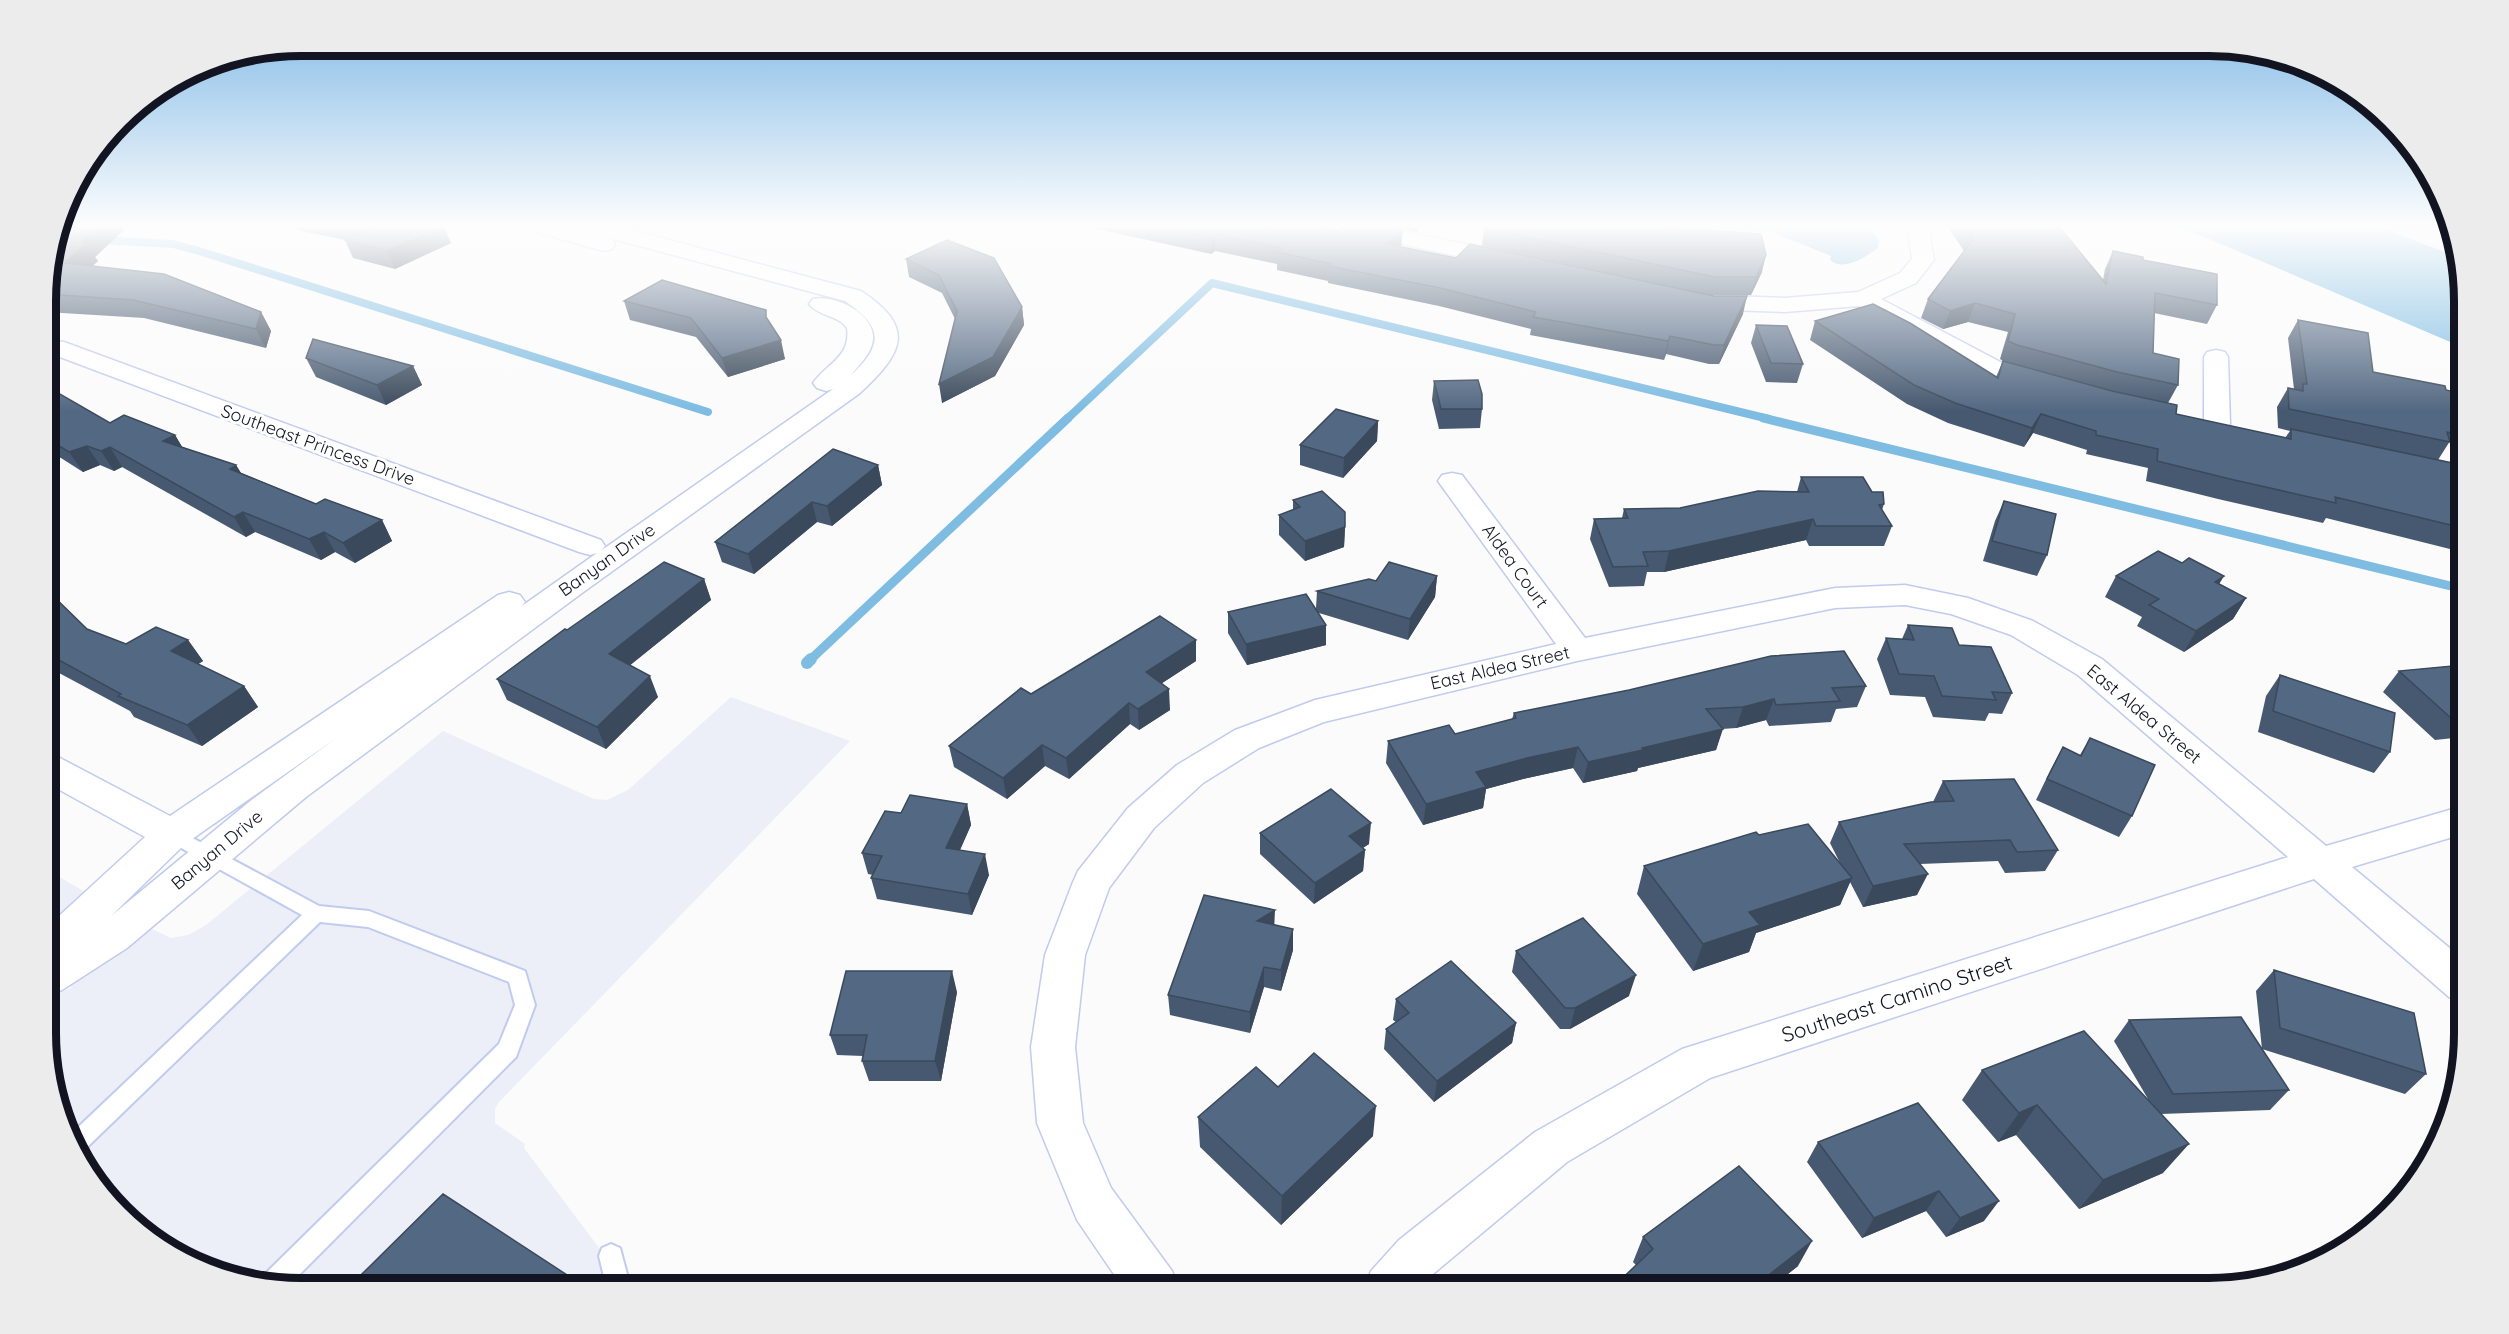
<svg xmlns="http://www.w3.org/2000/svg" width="2509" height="1334" viewBox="0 0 2509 1334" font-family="Quicksand,sans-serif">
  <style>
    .built { fill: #eceff7 }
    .green { fill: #f3e8fe }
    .water { fill: #7ebce2 }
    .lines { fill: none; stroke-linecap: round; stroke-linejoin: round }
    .stream-far2 { stroke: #7ebce2; stroke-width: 8 }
    .stream-far1 { stroke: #7ebce2; stroke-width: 9 }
    .stream { stroke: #7ebce2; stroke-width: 12 }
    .lane-casing { stroke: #c1cbed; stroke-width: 4 }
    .street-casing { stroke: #c1cbed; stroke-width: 3 }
    .lane { fill: #fff; fill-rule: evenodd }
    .street { fill: #fff; fill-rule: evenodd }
    .wall { fill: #475970 }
    .shaded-wall { fill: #3a495b }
    .building { fill: #536882; stroke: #3a495b; stroke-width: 1.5 }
    .labels { text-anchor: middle; stroke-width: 6; stroke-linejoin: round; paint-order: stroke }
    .street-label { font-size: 18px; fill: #121521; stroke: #fff }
    .near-street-label { font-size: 21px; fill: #121521; stroke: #fff }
    .rim { fill: none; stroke: #121521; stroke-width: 8 }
  </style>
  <rect width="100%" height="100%" fill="#fbfbfb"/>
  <path class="built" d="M731,697l119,44 -351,361 -4,7v14l30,21 -1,4 106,141h-330l-113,-26 -55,-37 -44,-50 -41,-108v-63l10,-11 14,-6v-5l20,-12 59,-43 21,10 17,-3 18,-10 237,-194 151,68 13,1 21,-10z
    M47,870l40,23 -40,37z"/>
  <path class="green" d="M2263,224h183l16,43z"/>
  <path class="water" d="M1654,224h212l13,16 -1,8c-13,9 -34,24 -48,12l1,-4 -59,-24 -71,-3z
    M2167,224h204l87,33 4,10v80l-255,-109z"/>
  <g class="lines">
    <path class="stream-far2" d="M100,240l73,4 26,7 509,161
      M1067,419l145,-136 557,136"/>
    <path class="stream-far1" d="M1763,418l700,171
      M809,661l259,-243"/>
    <path class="stream" d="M807,663l4,-4"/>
    <defs>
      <path id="lane" d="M172,827l147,79 50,5 156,60 10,34 -19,52 -228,229 -25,-6 2,-6 234,-230 16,-39 -6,-23 -141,-55 -48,-5 -240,232 -8,-21 230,-218 -137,-76 -2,-5 2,-5z
        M611,1244l9,4 11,41h-24l-8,-33 3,-8z"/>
      <path id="street" d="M522,224h35l55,15 3,5 -3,5 -8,2 -79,-22z
        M573,224h36l252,67c56,37 42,62 -1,102l-278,200 -276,204 -179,151 -65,42 -15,5v-68l98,-90 -98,-54v-29l13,4 110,58 328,-221 11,-3 11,3 5,7 -3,4 75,-53 -7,2 -11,-3 -527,-198h-6v-14l18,2 537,198 4,6 -3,4 231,-161 -7,2 -9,-3 -4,-5c14,-20 38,-26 34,-55 -9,-13 -29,-12 -38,-24l4,-5c21,-5 62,14 60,40 -1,14 -14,26 -22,36 34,-31 31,-49 -6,-74l-269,-72zM335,739l-86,63 -138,114 74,-72z
        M1328,224h41l138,29 8,2 3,5 -3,5 -8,2 -168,-37 -8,-1z
        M1899,224l27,1 3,5 5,30 -18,23 -35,16 127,67 43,12 4,5 -4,5 -9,3 -52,-15 -131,-70 -74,6 -84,-3 -8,-2 -4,-5 4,-5 8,-2 84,3 73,-6 42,-19 12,-14 -4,-27z
        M2216,350l9,2 3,5 2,67 -4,6 -9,2 -9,-2 -4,-6v-67l3,-5z
        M1452,473l10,2 123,163 250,-50 70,-3 63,13 65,23 69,38 224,187 137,-40v28l-111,33 112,93v42l-15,-5 -135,-118 -604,199 -143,84 -134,112 -12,15h-57l7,-18 28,-31 136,-108 147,-83 606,-192 -210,-182 -67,-40 -60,-21 -46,-9 -70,3 -258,53 -253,61 -65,26 -56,35 -49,45 -45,60 -24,67 -10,92 8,76 28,65 61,83 7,18h-55l-47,-69 -40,-97 -6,-76 14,-92 28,-73 5,-11 50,-63 49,-43 58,-35 80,-30 241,-56 -118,-163 4,-6z"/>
    </defs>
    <use href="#lane" class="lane-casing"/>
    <use href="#street" class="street-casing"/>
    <use href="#lane" class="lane"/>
    <use href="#street" class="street"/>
  </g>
  <path class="wall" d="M295,224h143l13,19 -56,26 -42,-11 -8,-18 -48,-10z
    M1075,224h229l36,7 63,-2 -2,17 -1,1 56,11 287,56 -24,50h-10l-43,-10 -2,6 -134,-25 1,-6 -92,-23 -111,-23v-2l-51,-11v-6l-62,-13 -4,3z
    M1380,224h44l-8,8z
    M1946,224h111l46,56 2,-11 8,-18 30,9 74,45 -10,19 -53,-11 -1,40 25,32 -10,18 8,11 109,24 5,-7 -12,-3 -1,-21 11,-19 6,1 -6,-51 10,-18 75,52 89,22v49l-12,-2 -12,19 24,24 1,66 -1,2 -136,-34 -3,5 -105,-24 -72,-18 2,-13 -62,-14 1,-4 -54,-17 -9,14 -76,-24 -41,-19 -97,-64 5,-19 181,56 7,-16 -3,-2 8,-27 -40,-10 -25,7 -22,-11 7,-19 36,-48z
    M1484,228l278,44 -11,23h-41l-228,-49z
    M124,230l-29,27 3,4 -6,5 169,46 10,19 -5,17 -122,-30 -98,-6v-29z
    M906,259l116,48 2,18 -29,51 -53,27 13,-84 -13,-26 -33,-16z
    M624,301l145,20 16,38 -57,18 -32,-40 -66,-17z
    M1756,325l47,39 -6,19 -31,-1 -15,-39z
    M306,358l107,8 9,19 -36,20 -70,-28z
    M1434,381l48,28 -2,19 -41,1 -7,-29z
    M46,399l64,24 65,12 7,12 54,18 5,8 75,31 66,16 10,21 -37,22 -20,-11 -14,8 -66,-28 -9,5 -124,-70 -8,4 -14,-6 -17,7 -22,-14 -15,-4z
    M1378,421l-1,20 -34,37 -43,-13v-20z
    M878,465l4,20 -50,41 -15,-4 -63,52 -32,-12 -7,-20z
    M1801,477l71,15 12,12 -2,6 10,16 -8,20h-75l-3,-6 -142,32h-17l-3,14 -35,1 -19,-48 4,-20 28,-1 2,-9 56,-1 117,-16z
    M1293,500l52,27 -1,20 -39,14 -26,-26v-20l14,-5z
    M2004,501l43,54 -10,21 -54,-15 12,-40z
    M2182,563l64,35 -13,21 -49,33 -47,-26 5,-9 -37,-20 11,-21z
    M1437,576l-2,21 -27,43 -89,-27 7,32 -79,20 -19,-32v-21l88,-4 1,-17 59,-10z
    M704,579l7,21 -81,65 28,32 -52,52 -99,-49 -10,-21z
    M46,589l41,40 39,15 62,-4 15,21 -5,3 46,22 14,21 -56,39 -68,-29 -4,-6 -84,-45z
    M1908,625l51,20 53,48 -10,21 -13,-1 -4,8 -52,-4 -8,-20 -35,-2 -13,-36 9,-21 16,1z
    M1196,640v21l-34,22 8,27 -31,20 -9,-6 -61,55 -24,-13 -38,33 -53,-32 -5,-21 82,-52z
    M2463,665v72l-28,3 -52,-48 16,-21z
    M2280,675l110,77 -16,21 -116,-41 8,-36z
    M1866,686l-9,21 -21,2 -5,13 -62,4 -3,-6 -30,8 -14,1 -6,21 -78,18 -1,3 -54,12 -10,-15 -50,11 -37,10 -3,19 -60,17 -37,-62 2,-22 67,-7 57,-15 2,-6 115,-23z
    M2090,738l42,78 -13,21 -83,-37 15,-31 12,-22 17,8z
    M1943,781l115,69 -13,21 -40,2 -7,-12 -78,3 -3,31 -54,12 -13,-25 -10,23 -84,28 -7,19 -56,19 -56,-77 7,-28 115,-31 82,30 -11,-22 9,-21 94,-20z
    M967,804l4,21 -11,25 29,25 -17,40 -95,-16 -6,-21 2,-3 -5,-1 -6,-21 39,-40z
    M1260,833l109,11 -7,4 3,2 -2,21 -49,33 -54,-50z
    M1274,925l19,25 -12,41 -17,-4 -14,46 -80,-18 -2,-20z
    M1516,951l113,45 -59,33h-10l-48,-57z
    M2274,970l152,104 -21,20 -143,-45 -6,-58z
    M957,992l-16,89h-72l-7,-20 1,-5 -26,-1 -7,-20z
    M1396,999l120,24 -4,20 -78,59 -50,-53 2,-20 10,-7 -3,-2z
    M2129,1020l160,70 -19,20 -109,4 2,59 -84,36 -63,-74 -18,7 -36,-42 20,-30 166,29 -34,-58z
    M1278,1087l95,49 -92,89 -81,-78 -2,-30z
    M1918,1103l66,118 -38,16 -20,-26 -64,27 -55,-76 11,-20z
    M1643,1237l155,29 -29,23h-158l25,-24 -3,-3z
    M362,1274l224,15h-209z"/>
  <path class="shaded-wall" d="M102,224h19l3,6 -29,27 3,4 -22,20 -11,-18 16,-21z
    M1417,224h7l-8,8z
    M444,226l7,17 -56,26 -8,-18z
    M1403,229l-2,17 -16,15 2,-17z
    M1215,234v17l-4,3v-17z
    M1766,255l-4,17 -11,23 5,-18z
    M1747,296l-4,18 -24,50 5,-19z
    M1975,303l-7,19 -25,7 7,-18z
    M1022,307l2,18 -29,51 -53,27 -3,-19z
    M261,312l10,19 -5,17 -10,-19z
    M1670,336l-4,18 -2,6 4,-19z
    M781,340l4,19 -57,18 -6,-19z
    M413,366l9,19 -36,20 -9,-20z
    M2041,414l-8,19 -9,14 8,-19z
    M1378,421l-1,20 -34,37 1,-20z
    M175,435l12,20 -24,-14z
    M87,446l13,19 -17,7 -14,-20z
    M110,447l12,20 -8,4 -13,-20z
    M236,465l12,20 -18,-16z
    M878,465l4,20 -50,41 -5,-20z
    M812,502l5,20 -63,52 -6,-20z
    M243,512l12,20 -9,5 -12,-20z
    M1813,519l-7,21 -142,32 5,-21z
    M382,520l10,21 -37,22 -12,-20z
    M1345,527l-1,20 -39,14v-20z
    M324,532l11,20 -14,8 -12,-21z
    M1437,576l-2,21 -27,43 2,-21z
    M2224,576l-12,20 3,-14z
    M704,579l7,21 -93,75 -9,-21z
    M2246,598l-13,21 -49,33 12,-21z
    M1326,625v20l-79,20 -1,-21z
    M188,640l15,21 -17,11 -15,-21z
    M1196,640v21l-49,32 -1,-21z
    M650,676l8,21 -52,52 -9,-22z
    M244,686l14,21 -56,39 -15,-21z
    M1169,689l1,21 -31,20 -1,-21z
    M1774,699l-8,21 -30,8 7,-21z
    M1129,703l1,21 -61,55 -3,-21z
    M1723,729l-7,21 -78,18 -1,3 -54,12 5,-21 54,-14z
    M1042,745l3,21 -38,33 -4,-21z
    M1578,747l-5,21 -50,11 -37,10 -3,19 -60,17 3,-21 50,-32 51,-14z
    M967,804l4,21 -20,45 -5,-22z
    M1371,823l-2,21 -21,14 1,-22z
    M1365,850l-2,21 -49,33 1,-21z
    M985,854l4,21 -17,40 -4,-21z
    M1928,874l-11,21 -54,12 10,-21z
    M1852,878l-12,27 -84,28 -7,19 -56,19 10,-27 46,-32z
    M1275,910l-1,21 -17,-10z
    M1293,929v21l-12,41v-21z
    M1264,967v20l-14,46v-21z
    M952,971l5,21 -16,89 -6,-20z
    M1636,975l-7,21 -59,33 5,-21z
    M1516,1023l-4,20 -78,59 3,-21z
    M2037,1105l-21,30 -18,7 21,-29z
    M1376,1106l-3,30 -92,89 1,-29z
    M2189,1144l-26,29 -84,36 24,-29z
    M1939,1191l-13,20 -64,27 12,-20z
    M1999,1201l-15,20 -38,16 14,-19z
    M1812,1241l-14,25 -29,23h-18z"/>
  <path class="building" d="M64,224h38l-21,18 6,1 -22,20 99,11 97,38 -5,17 -123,-29 -87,-6v-11l15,-56z
    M345,224h93l6,2 -57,25 -42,-11 24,-11z
    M1150,224h154l36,7 8,-7h32l23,5 -16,15 69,14 14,-14 244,52h33l-23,49h-10l-44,-9 -2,5 -135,-24 3,-5 -96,-24 -111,-22 2,-2 -54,-12 5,-4 -67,-14 -4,3z
    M1489,224h152l33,4 87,6 5,21 -10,22h-41l-231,-49z
    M1964,224h93l49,60 7,-33 30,6v3l74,14v31l-62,-12 -2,60 26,6 -1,26 -61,-13 -100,-27 -9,-4 7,-27 -40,-11 -25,8 -22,-12 46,-61z
    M947,240l47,18 28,49 -29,50 -54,27 18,-73 -18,-36 -33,-16z
    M662,280l104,30v7l15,23 -59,18 -31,-40 -67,-17z
    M1873,304l37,19 88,55 5,-17 109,30 65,14 -1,9 115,25v-10l166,35 5,20 1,44 -128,-31 1,6 -106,-24 -73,-18 1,-12 -62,-14v-4l-55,-17 -9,14 -77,-25 -41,-18 -99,-64z
    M2298,320l70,13 5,39 72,14 1,4 16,4v27l-10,-2 3,15 -8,-2 3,10 -161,-33 -1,-21 15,3v-7h4z
    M1756,325l31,1 16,38 -32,-1z
    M313,339l100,27 -36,19 -71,-27z
    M1478,380l4,14v15h-41l-7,-28z
    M58,393l52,30 14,-8 51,20 -12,6 73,24 -6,4 86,35 9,-5 57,21 -39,23 -19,-11 -15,7 -66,-27 -9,5 -124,-70 -9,4 -14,-5 -18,6 -23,-14v-39z
    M1336,409l42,12 -34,37 -44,-13z
    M833,449l45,16 -51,41 -15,-4 -64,52 -33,-12z
    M1801,477h62l9,15h11l1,12 -5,1 13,21h-76l-3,-7 -144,32 -26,1 5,14 -35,1 -19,-48 34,-1 -4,-9 56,-1 78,-17 51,1z
    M1322,491l23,21v15l-40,14 -26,-26 21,-8 -7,-7z
    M2004,501l52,13 -9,41 -55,-14z
    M2158,551l24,12 7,-5 35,18 -9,6 31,16 -50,33 -47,-26 10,-6 -43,-23z
    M664,562l40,17 -95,75 41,22 -53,51 -100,-48 68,-50 2,1z
    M1389,562l48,14 -27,43 -93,-28 52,-12 7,2z
    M46,589l41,40 39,15 30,-17 32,13 -17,11 73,35 -57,39 -69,-29 3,-2 -75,-41z
    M1306,594l20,31 -80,19 -18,-32z
    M1160,616l36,24 -50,32 23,17 -31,20 -9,-6 -63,55 -24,-13 -39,33 -54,-32 72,-58 10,6z
    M1908,625l44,3 7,17 32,2 21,46 -20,-1 4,8 -54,-4 -8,-20 -35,-2 -13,-36 28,2z
    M1844,651l22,35 -34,2 8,13 -64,4 -2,-6 -31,8 -37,2 17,20 -81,19 1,2 -55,12 -10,-15 -51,11 -51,14 10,15 -60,17 -38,-63 61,-16 6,9 61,-16 -2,-5 115,-23 142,-34z
    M2463,665v53l-11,1 -53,-48z
    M2280,675l115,38 -5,39 -117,-41z
    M2090,738l65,27 -23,51 -85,-37 16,-32 18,9z
    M2014,779l44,71 -41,2 -7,-12 -106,4 24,30 -55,12 -34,-64 92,-20 23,-1 -11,-20z
    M1331,789l40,34 -22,13 16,14 -50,33 -55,-50z
    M910,795l57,9 -21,44 39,6 -17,40 -97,-16 11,-22 -20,-3 23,-42 16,2z
    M1808,824l44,54 -103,34 11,13 -57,19 -59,-78 112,-34 3,3z
    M1204,895l71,15 -18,11 36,8 -12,41 -17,-3 -14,45 -82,-17z
    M1583,918l53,57 -61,33h-10l-49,-57z
    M1451,961l65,62 -79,58 -51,-52 23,-16 -13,-14z
    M2274,970l140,43 12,61 -146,-46z
    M846,971h106l-17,90h-73l5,-26h-37z
    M2241,1017l48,73 -116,4 -44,-74z
    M2084,1031l105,113 -86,36 -66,-75 -18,8 -37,-43z
    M1314,1053l62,53 -94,90 -84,-79 58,-50 22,20z
    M1918,1103l81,98 -39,17 -21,-27 -65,27 -56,-76z
    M1739,1166l73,75 -61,48h-26l-1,-1 -1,1h-112l42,-40 -10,-12z
    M443,1194l141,92 -2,3h-198l-22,-15z"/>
  <linearGradient id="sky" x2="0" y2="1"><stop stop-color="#7db7e6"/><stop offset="0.55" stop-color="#fdfdfd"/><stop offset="1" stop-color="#fdfdfd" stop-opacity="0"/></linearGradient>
  <rect width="2509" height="411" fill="url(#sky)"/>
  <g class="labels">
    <g class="street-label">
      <text transform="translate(318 445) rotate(20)" y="6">Southeast Princess Drive</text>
      <text transform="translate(607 560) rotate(-35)" y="6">Banyan Drive</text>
      <text transform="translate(1515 566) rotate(54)" y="6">Aldea Court</text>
      <text transform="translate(1500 668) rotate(-13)" y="6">East Aldea Street</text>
      <text transform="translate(2144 714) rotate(40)" y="6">East Aldea Street</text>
      <text transform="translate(217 850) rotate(-40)" y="6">Banyan Drive</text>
    </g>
    <g class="near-street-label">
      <text transform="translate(1897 999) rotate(-18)" y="7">Southeast Camino Street</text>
    </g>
  </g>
  <path d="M0 0H2509V1334H0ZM301 56H2209A245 245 0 0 1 2454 301V1033A245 245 0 0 1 2209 1278H301A245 245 0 0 1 56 1033V301A245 245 0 0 1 301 56Z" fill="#ececed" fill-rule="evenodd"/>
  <path class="rim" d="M301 56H2209A245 245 0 0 1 2454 301V1033A245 245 0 0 1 2209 1278H301A245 245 0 0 1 56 1033V301A245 245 0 0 1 301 56Z"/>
</svg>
